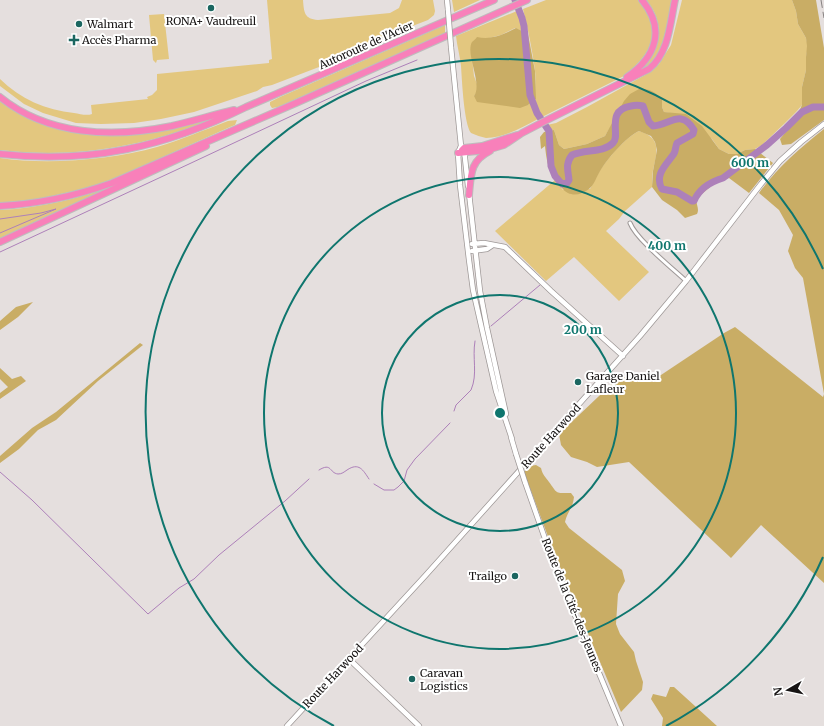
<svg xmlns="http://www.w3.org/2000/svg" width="824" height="726" viewBox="0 0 824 726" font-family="Merriweather,serif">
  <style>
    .green { fill: #e3c77f }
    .forest { fill: #c9ad65 }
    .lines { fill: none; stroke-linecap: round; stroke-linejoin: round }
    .stream { stroke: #ad80b9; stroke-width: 1 }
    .river { stroke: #ad80b9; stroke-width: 7 }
    .street-casing { stroke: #9e9897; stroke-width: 5 }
    .secondary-casing { stroke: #9e9897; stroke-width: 6 }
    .highway-casing { stroke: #bebdbd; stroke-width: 8 }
    .street { stroke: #fff; stroke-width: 3 }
    .secondary { stroke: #fff; stroke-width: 4.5 }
    .highway { stroke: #f880ba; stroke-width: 6 }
    .rail { stroke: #858080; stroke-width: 1; stroke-dasharray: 8 4; stroke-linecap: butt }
    .secondary-bridge-casing { stroke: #9e9897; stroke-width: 6; stroke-linecap: butt }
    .secondary-bridge { stroke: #fff; stroke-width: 4.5 }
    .ring { fill: none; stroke: #0f766e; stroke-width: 2 }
    .poi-dot { fill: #1b6660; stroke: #fff; stroke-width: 1.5 }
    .labels { text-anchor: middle; stroke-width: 4; stroke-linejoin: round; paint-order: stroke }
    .poi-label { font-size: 11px; fill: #171414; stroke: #fff; text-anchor: start }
    .street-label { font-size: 11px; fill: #171414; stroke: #fff }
    .centre { fill: #0f766e; stroke: #fff; stroke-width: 2 }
    .ring-label { font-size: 12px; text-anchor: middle; font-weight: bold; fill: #0f766e; stroke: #fff; stroke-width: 4; stroke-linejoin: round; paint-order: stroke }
  </style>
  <rect width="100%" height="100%" fill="#e5dfde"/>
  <path class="green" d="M267,0h36c1,12 1,19 15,20l72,-7 9,-5 3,-8h31l2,11 -1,4 -6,5 -44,17 -65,30 -47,18 -9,2 -6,4 -63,21 -33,7 -27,4 -33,1 -25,-1 -33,-10 -19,-9 -24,-18v-7c20,20 46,31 74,34 6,1 13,3 18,1l-1,-9 57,-6 -1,-2 5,-2 5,-5v-16l112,-11v-3l3,-1z
    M452,0h28l-26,12z
    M546,0h92c28,30 13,54 -14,76l-82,41c-11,-13 -5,-31 -7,-47 -3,-21 -7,-41 -12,-61z
    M646,0h26c-5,26 -6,53 -29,70l-1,-2c18,-21 24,-45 4,-68z
    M682,0h110l4,11 2,13 8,14 2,8 -2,11v13l-4,17v18l-5,6 -13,13 -22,21 -7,4 -10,1 -8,4h-8l-10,-5 -7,-10 -42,-26 -6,-1 -2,-5 -51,19 -6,10 -18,8 -23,5 -5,-4 -5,-15 -3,1 -4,-6 9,-2 31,-16 58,-32 14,-11 12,-19z
    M517,11l3,6 2,14 -7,-3 -14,7 -16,4 -14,10 3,27 3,8v8l-3,4 54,9 4,-3 6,17c-15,8 -34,19 -52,19 -5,-1 -10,-3 -15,-5 -7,-9 -9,-53 -10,-67 -1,-10 -4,-20 -5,-30z
    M164,14l5,45 -12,1 -1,3 -3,-3 -4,-45z
    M445,25v8l-167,74 -6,1 -2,-3v-3l10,-5z
    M0,101c31,23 64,33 102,34l109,-17v2c-68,27 -138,39 -211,30z
    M237,120l-2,5 -5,2 -114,51 -29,10 -48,11 -39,4v-45c47,7 111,2 157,-11 24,-7 47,-17 71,-26z
    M639,131c23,7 18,21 14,39 -1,6 -1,11 -1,17l-27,24 -6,8 -13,12 43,41 -30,29 -45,-44 -28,24 -51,-50 60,-51 8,10 27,-1c3,-6 6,-12 9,-17 8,-13 27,-35 40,-41z
    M119,184l-119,55v-29c42,-2 81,-12 119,-26z"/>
  <path class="forest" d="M792,0h24l8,48v72l-33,24 -9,1 -2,-6 14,-17 8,-17v-18l4,-17v-13l1,-11 -1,-8 -8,-14 -2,-13z
    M516,28l12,6 7,37 1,28 -8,6 -8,3 -43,-6 -3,-6c9,-12 -9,-42 -2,-54 2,-2 4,-3 5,-5 14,3 26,-2 39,-9z
    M639,89c12,0 14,2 23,10v8l2,5 22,2 16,12 17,23 10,5h8l8,-4 10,-1 18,14 -24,30 -20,-15 -14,5 -18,15c-2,6 3,10 0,16l-12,4 -8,-8 -15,-10 -10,-13 1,-16 4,-21 -2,-8 -4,-6 -12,-5c-13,6 -33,29 -40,42 -3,5 -5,12 -10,16 -9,7 -20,8 -27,-1 -13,-15 -15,-23 -17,-42l-4,3 -1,-12 4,-5 10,-2 5,15 5,4 23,-5 18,-8 19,-35 6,-7z
    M824,129v454l-63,-58 -30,33 -102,-96 -32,5 -10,-5 -16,-5 -10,-12 -2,-11 59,-56 43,-3 63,-42 11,-6 88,70 1,-3 -21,-116 -8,-10 -7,-17 5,-16 -14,-25 -20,-17c18,-25 41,-45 65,-64z
    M33,302l-15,15 -18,13v-9l16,-14z
    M140,343l3,2 -45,36 -42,39 -18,10 -19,19 -19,14v-7l32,-28 24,-16z
    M0,368l12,11 9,-3 5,5 -26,18v-6l8,-6 -8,-8z
    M536,465l5,3c2,8 4,8 8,14 9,12 5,11 22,11l3,4c-1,11 -7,15 -9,25l4,6 53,42 3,11 -7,13 -2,30 4,10 14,18 2,9 7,21 -1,8 -21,22 -68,-162 -26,-70 -3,-8 6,-6z
    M670,687h4l43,39h-55l1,-8 -12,-19 2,-5 13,3z"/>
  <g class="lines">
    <path class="stream" d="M0,219l41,-6 15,-4 -56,24
      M0,252l189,-88 177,-83 51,-21
      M491,326l49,-41
      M454,411l2,-6 15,-15c7,-16 1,-32 4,-49
      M319,470c13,-8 10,3 19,4 4,0 6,-2 9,-4 12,-8 16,0 22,9
      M0,472l32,28 116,114 31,-26 15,-9 25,-24 66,-54 24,-22
      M374,484l10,6h10l4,-3 6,-6 3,-11 8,-11 35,-36"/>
    <path class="river" d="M515,0l7,18 2,8 6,69 7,18 12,18 2,35 4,10 7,8 5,-1 2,-3c-1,-10 -4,-16 3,-25 13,-6 31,-2 41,-12 8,-7 -8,-33 18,-37 4,-1 8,-1 12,0l6,16 4,4c17,-1 28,-18 41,4l-1,4 -16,9c-2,4 -1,9 -4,12 -7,10 -19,20 -11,34l15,3 15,9h2c5,-12 16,-19 29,-23l44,-33 19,-17 16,-16 11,-5h11"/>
    <defs>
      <path id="street" d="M630,223c6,16 42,45 56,58"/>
      <path id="secondary" d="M447,0l1,10
        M451,47l10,99 -3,7 2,32 9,75 4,30 23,101 16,48
        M464,149l4,37
        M469,193l11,98 7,37 19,86
        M472,244l12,-1 21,4 46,44 72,65
        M472,251l15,-2 6,-4
        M511,437l5,17
        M525,482l30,85 66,159
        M349,659l70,67
        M287,726l138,-150 215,-240 46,-55 75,-97 19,-23 21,-19 23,-18"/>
      <path id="highway" d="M627,77c29,-20 39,-48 15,-77
        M0,97c48,39 113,41 172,29 21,-5 41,-11 62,-16
        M462,150l2,-2 18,-2 35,-11
        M458,153l29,-3 17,-5 18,-12 23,-12 104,-52c20,-16 21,-46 26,-69
        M0,154c90,10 165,-7 246,-47l248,-107
        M469,195c2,-21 1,-34 21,-44
        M0,206c39,-2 75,-10 112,-23l184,-80 231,-103
        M0,242l206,-96"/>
    </defs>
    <use href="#street" class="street-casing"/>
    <use href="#secondary" class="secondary-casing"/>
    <use href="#highway" class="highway-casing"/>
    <use href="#street" class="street"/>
    <use href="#secondary" class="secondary"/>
    <use href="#highway" class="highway"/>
    <path class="rail" d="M821,0l3,18"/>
    <defs>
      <path id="secondary-bridge" d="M448,10l3,37
        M516,454l9,28"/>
    </defs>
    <use href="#secondary-bridge" class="secondary-bridge-casing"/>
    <use href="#secondary-bridge" class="secondary-bridge"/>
  </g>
  <g class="ring">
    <circle cx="500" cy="413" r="118"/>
    <circle cx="500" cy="413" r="236"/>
    <path d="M823 557A354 354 0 0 1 666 726M334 726A354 354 0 1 1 823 269"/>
  </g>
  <g class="poi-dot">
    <circle cx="211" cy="8" r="4"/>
    <circle cx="79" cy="24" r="4"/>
    <path d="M72 34h4v4h4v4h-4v4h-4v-4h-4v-4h4z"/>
    <circle cx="578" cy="382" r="4"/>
    <circle cx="515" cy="576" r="4"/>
    <circle cx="412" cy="679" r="4"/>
  </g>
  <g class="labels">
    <g class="poi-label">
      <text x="211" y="25" text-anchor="middle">RONA+ Vaudreuil</text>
      <text x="87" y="28">Walmart</text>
      <text x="82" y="44">Accès Pharma</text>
      <text x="586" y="380">Garage Daniel<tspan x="586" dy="13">Lafleur</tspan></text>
      <text x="507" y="580" text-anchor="end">Trailgo</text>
      <text x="420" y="677">Caravan<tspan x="420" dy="13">Logistics</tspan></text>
    </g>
    <g class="street-label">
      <text transform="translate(366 45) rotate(-24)" y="4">Autoroute de l'Acier</text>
      <text transform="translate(551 436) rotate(-48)" y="4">Route Harwood</text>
      <text transform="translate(572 605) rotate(68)" y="4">Route de la Cité-des-Jeunes</text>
      <text transform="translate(333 676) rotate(-47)" y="4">Route Harwood</text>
    </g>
  </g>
  <circle cx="500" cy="413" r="6" class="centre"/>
  <g class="ring-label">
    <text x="750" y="167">600 m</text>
    <text x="667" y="250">400 m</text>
    <text x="583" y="334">200 m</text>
  </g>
  <g transform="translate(788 690) rotate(261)" stroke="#ffffff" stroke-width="3" paint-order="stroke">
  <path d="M0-3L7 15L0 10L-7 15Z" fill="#171414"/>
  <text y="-6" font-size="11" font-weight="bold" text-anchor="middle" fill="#171414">N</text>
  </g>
</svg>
